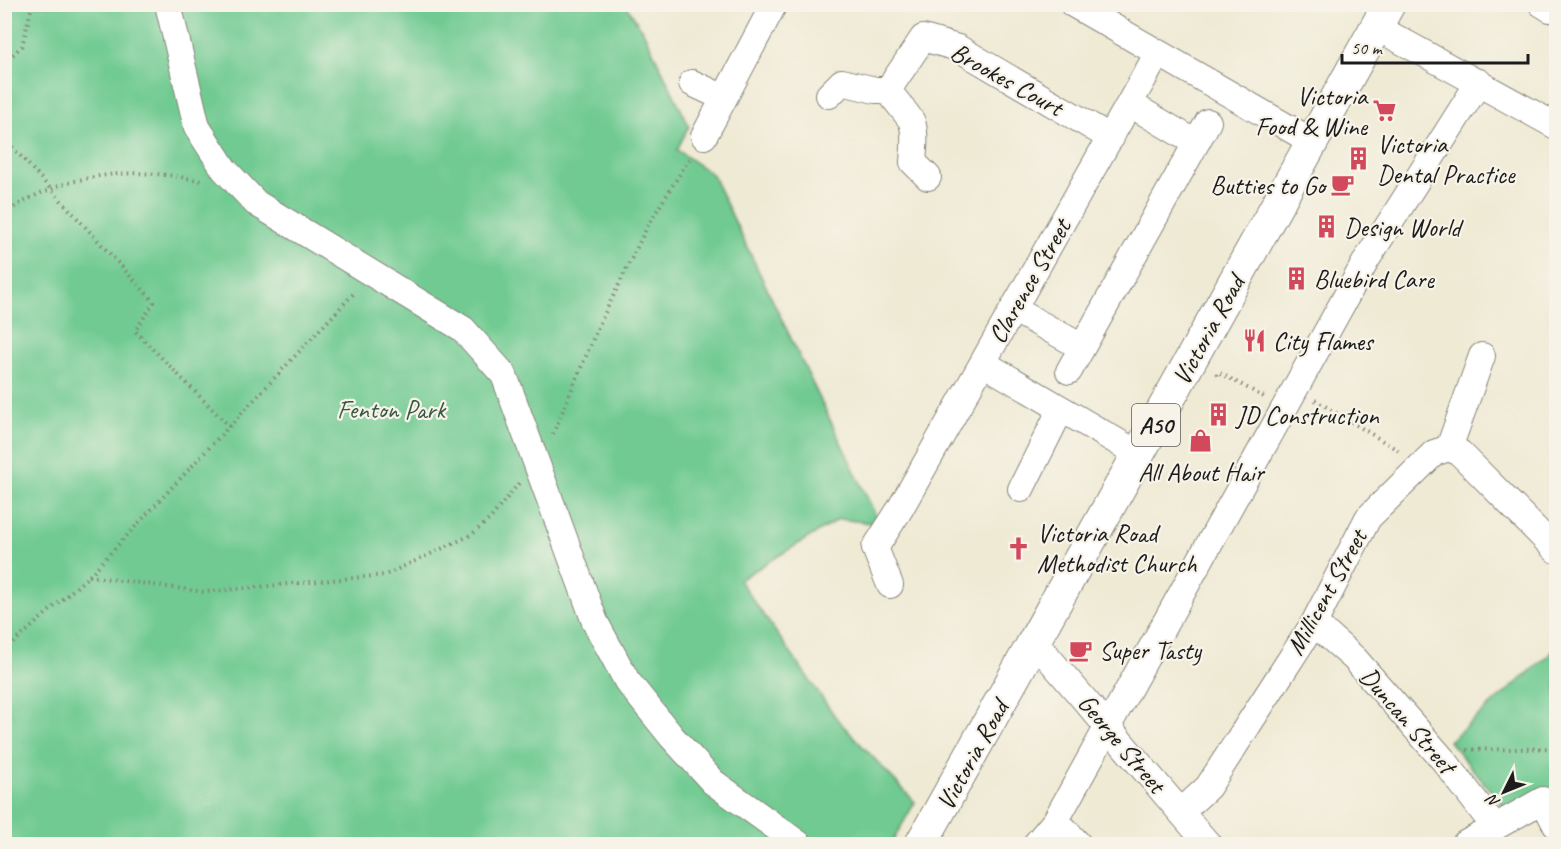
<svg xmlns="http://www.w3.org/2000/svg" width="1561" height="849" viewBox="0 0 1561 849" font-family="Caveat,sans-serif">
  <style>
    .green { fill: #70ca91; stroke: #467356; stroke-width: 1.5 }
    .lines { fill: none; stroke-linecap: round; stroke-linejoin: round }
    .minor-casing { stroke: #868378; stroke-width: 28 }
    .major-casing { stroke: #868378; stroke-width: 34 }
    .path { stroke: #868378; stroke-width: 4; stroke-dasharray: 1.5 4.5; stroke-linecap: butt }
    .minor { stroke: #fff; stroke-width: 26 }
    .major { stroke: #fff; stroke-width: 32 }
    .labels { text-anchor: middle; stroke-width: 4.5; stroke-linejoin: round; paint-order: stroke }
    .shield { fill: #f7f3e8; stroke: #5e5c59; stroke-width: 1.5 }
    .shield-label { font-size: 24px; font-weight: bold; fill: #1c1c1c }
    .street-label { font-size: 26px; fill: #1c1c1c; stroke: #f7f3e8 }
    .poi-label { font-size: 26px; fill: #1c1c1c; stroke: #f7f3e8; text-anchor: start }
    .park-label { font-size: 26px; fill: #395945; stroke: #f7f3e8 }
  </style>
  <rect width="100%" height="100%" fill="#f7f3e8"/>
  <filter id="ink" filterUnits="userSpaceOnUse"><feTurbulence type="fractalNoise" baseFrequency=".0167" numOctaves="2"/><feDisplacementMap in="SourceGraphic" scale="12" xChannelSelector="R" yChannelSelector="G"/><feConvolveMatrix kernelMatrix="1 2 1 2 8 2 1 2 1" color-interpolation-filters="sRGB"/></filter>
  <filter id="wash" filterUnits="userSpaceOnUse"><feTurbulence type="fractalNoise" baseFrequency=".008" numOctaves="4" result="noise"/><feDisplacementMap in="SourceGraphic" scale="24" xChannelSelector="R" yChannelSelector="G"/><feGaussianBlur stdDeviation="1.35" result="paint"/><feColorMatrix in="noise" values="0 0 0 0 0 0 0 0 0 0 0 0 0 0 0 0 0 1.4 0 .05"/><feComposite in="paint" operator="in"/></filter>
  <g filter="url(#wash)">
    <rect width="100%" height="100%" fill="#efead4"/>
    <path class="green" d="M5,5h621l17,26 46,95 -12,24 35,24 168,350 -41,-5 -100,61 98,139 78,83 -24,42h-879l-7,-8z
      M1556,649v157l-46,8 -61,-73z"/>
  </g>
  <g filter="url(#ink)">
    <g class="lines">
      <defs>
        <path id="minor" d="M168,4l29,123 27,42 32,34 207,126 41,46 91,247 32,59 45,56 41,45 86,62
          M1073,4l240,138
          M1542,4l8,5 6,-3
          M1376,27l180,99
          M692,83l32,15
          M888,90l35,-52 35,10 153,90
          M888,90c5,8 22,27 24,32 4,12 2,27 1,40l15,15
          M829,95l13,-13 33,8h13
          M1130,104l66,39
          M704,136l70,-132
          M1013,309l69,38
          M983,363l157,92
          M1069,371l139,-249
          M1449,448l11,5 96,97
          M1021,489l40,-80
          M890,585l-15,-37 25,-39 258,-456
          M1314,623l41,36 91,104 48,63
          M1035,642l173,202
          M1181,812l27,-25 106,-164 54,-105 66,-65 15,-5 33,-92
          M1056,820l22,24
          M1036,844l20,-24 311,-561 112,-177
          M1465,844l78,-44 13,25"/>
        <path id="major" d="M921,844l468,-840"/>
      </defs>
      <use href="#minor" class="minor-casing"/>
      <use href="#major" class="major-casing"/>
      <path class="path" d="M4,63l18,-17 9,-36 -5,-6
        M4,138l150,164 -19,29 95,96
        M4,214c59,-41 128,-49 197,-33
        M1216,375l2,-3 46,25
        M1315,400l86,52
        M553,434l46,-109 49,-100 43,-69
        M89,576l115,16 181,-17 86,-40 19,-16 29,-36
        M4,651l85,-75 267,-285
        M1467,750l89,-2"/>
      <use href="#minor" class="minor"/>
      <use href="#major" class="major"/>
    </g>
  </g>
  <defs>
    <symbol id="supermarket-bare" viewBox="-9 -9 18 18"><path d="M-6-5.5h2.5l.6 2H6L4.5 2H-2.5L-4.4-4H-6ZM-1.5 3.2a1.3 1.3 0 1 0 .1 0ZM3 3.2a1.3 1.3 0 1 0 .1 0Z" fill="#d1495b" stroke="#f7f3e8" stroke-width="2.5" paint-order="stroke"/></symbol>
    <symbol id="building-bare" viewBox="-9 -9 18 18"><path d="M-4-6H4V6H1V3H-1V6H-4ZM-2.5-4.3h1.7v1.8h-1.7ZM.8-4.3h1.7v1.8H.8ZM-2.5-1h1.7V.8h-1.7ZM.8-1h1.7V.8H.8Z" fill="#d1495b" stroke="#f7f3e8" stroke-width="2.5" paint-order="stroke"/></symbol>
    <symbol id="cafe-bare" viewBox="-9 -9 18 18"><path d="M-5.5-4.5H6V0H3Q3 3.5 0 3.5H-2.5Q-5.5 3.5-5.5 0ZM3-3.2v2h1.7v-2ZM-6 4.5H4V6H-6Z" fill="#d1495b" stroke="#f7f3e8" stroke-width="2.5" paint-order="stroke"/></symbol>
    <symbol id="restaurant-bare" viewBox="-9 -9 18 18"><path d="M-5-6h1v4h1v-4h1v4h1v-4h1v5L-1.5 .5V6h-2V.5L-5-1ZM5-6V6H3V1.5H1.5Q1.5-4 5-6Z" fill="#d1495b" stroke="#f7f3e8" stroke-width="2.5" paint-order="stroke"/></symbol>
    <symbol id="shop-bare" viewBox="-9 -9 18 18"><path d="M-5-2.5h2.3a2.7 3.5 0 0 1 5.4 0H5L5.5 6h-11ZM-1.5-2.5h3a1.5 2.3 0 0 0-3 0Z" fill="#d1495b" stroke="#f7f3e8" stroke-width="2.5" paint-order="stroke"/></symbol>
    <symbol id="church-bare" viewBox="-9 -9 18 18"><path d="M-1.2-6h2.4v3.5h3.3v2.4h-3.3V6h-2.4V-.1h-3.3v-2.4h3.3Z" fill="#d1495b" stroke="#f7f3e8" stroke-width="2.5" paint-order="stroke"/></symbol>
  </defs>
  <g fill-rule="evenodd">
    <use href="#supermarket-bare" x="1368" y="94" width="33" height="33"/>
    <use href="#building-bare" x="1342" y="142" width="33" height="33"/>
    <use href="#cafe-bare" x="1326" y="168" width="33" height="33"/>
    <use href="#building-bare" x="1310" y="210" width="33" height="33"/>
    <use href="#building-bare" x="1280" y="262" width="33" height="33"/>
    <use href="#restaurant-bare" x="1238" y="324" width="33" height="33"/>
    <use href="#building-bare" x="1202" y="398" width="33" height="33"/>
    <use href="#shop-bare" x="1184" y="424" width="33" height="33"/>
    <use href="#church-bare" x="1002" y="532" width="33" height="33"/>
    <use href="#cafe-bare" x="1064" y="634" width="33" height="33"/>
  </g>
  <g class="labels">
    <rect class="shield" x="1132" y="404" width="48" height="42" rx="4.5"/>
    <g class="shield-label">
      <text x="1156" y="433">A50</text>
    </g>
    <g class="street-label">
      <text transform="translate(1007 79) rotate(29)" y="9">Brookes Court</text>
      <text transform="translate(1029 281) rotate(-60)" y="9">Clarence Street</text>
      <text transform="translate(1208 330) rotate(-61)" y="9">Victoria Road</text>
      <text transform="translate(1326 592) rotate(-61)" y="9">Millicent Street</text>
      <text transform="translate(1408 720) rotate(49)" y="9">Duncan Street</text>
      <text transform="translate(1122 743) rotate(50)" y="9">George Street</text>
      <text transform="translate(972 755) rotate(-61)" y="9">Victoria Road</text>
    </g>
    <g class="poi-label">
      <text x="1367" y="105" text-anchor="end">Victoria<tspan x="1367" dy="30">Food &amp; Wine</tspan></text>
      <text x="1377" y="153">Victoria<tspan x="1377" dy="30">Dental Practice</tspan></text>
      <text x="1325" y="194" text-anchor="end">Butties to Go</text>
      <text x="1344" y="236">Design World</text>
      <text x="1314" y="288">Bluebird Care</text>
      <text x="1273" y="350">City Flames</text>
      <text x="1236" y="424">JD Construction</text>
      <text x="1201" y="481" text-anchor="middle">All About Hair</text>
      <text x="1037" y="542">Victoria Road<tspan x="1037" dy="30">Methodist Church</tspan></text>
      <text x="1099" y="659">Super Tasty</text>
    </g>
    <g class="park-label">
      <text x="391" y="418">Fenton Park</text>
    </g>
  </g>
  <rect width="1561" height="849" fill="none" stroke="#f7f3e8" stroke-width="24"/>
  <g transform="translate(1504 792) rotate(227)" stroke="#f7f3e8" stroke-width="4.5" paint-order="stroke">
  <path d="M0-4.5L10 22L0 15L-10 22Z" fill="#1c1c1c"/>
  <text y="-9" font-size="16" font-weight="bold" text-anchor="middle" fill="#1c1c1c">N</text>
  </g>
  <path d="M1342 54v9h186v-9" fill="none" stroke="#1c1c1c" stroke-width="3"/>
  <text x="1351" y="54" font-size="18" fill="#1c1c1c" stroke="#f7f3e8" stroke-width="4.5" paint-order="stroke">50 m</text>
</svg>
